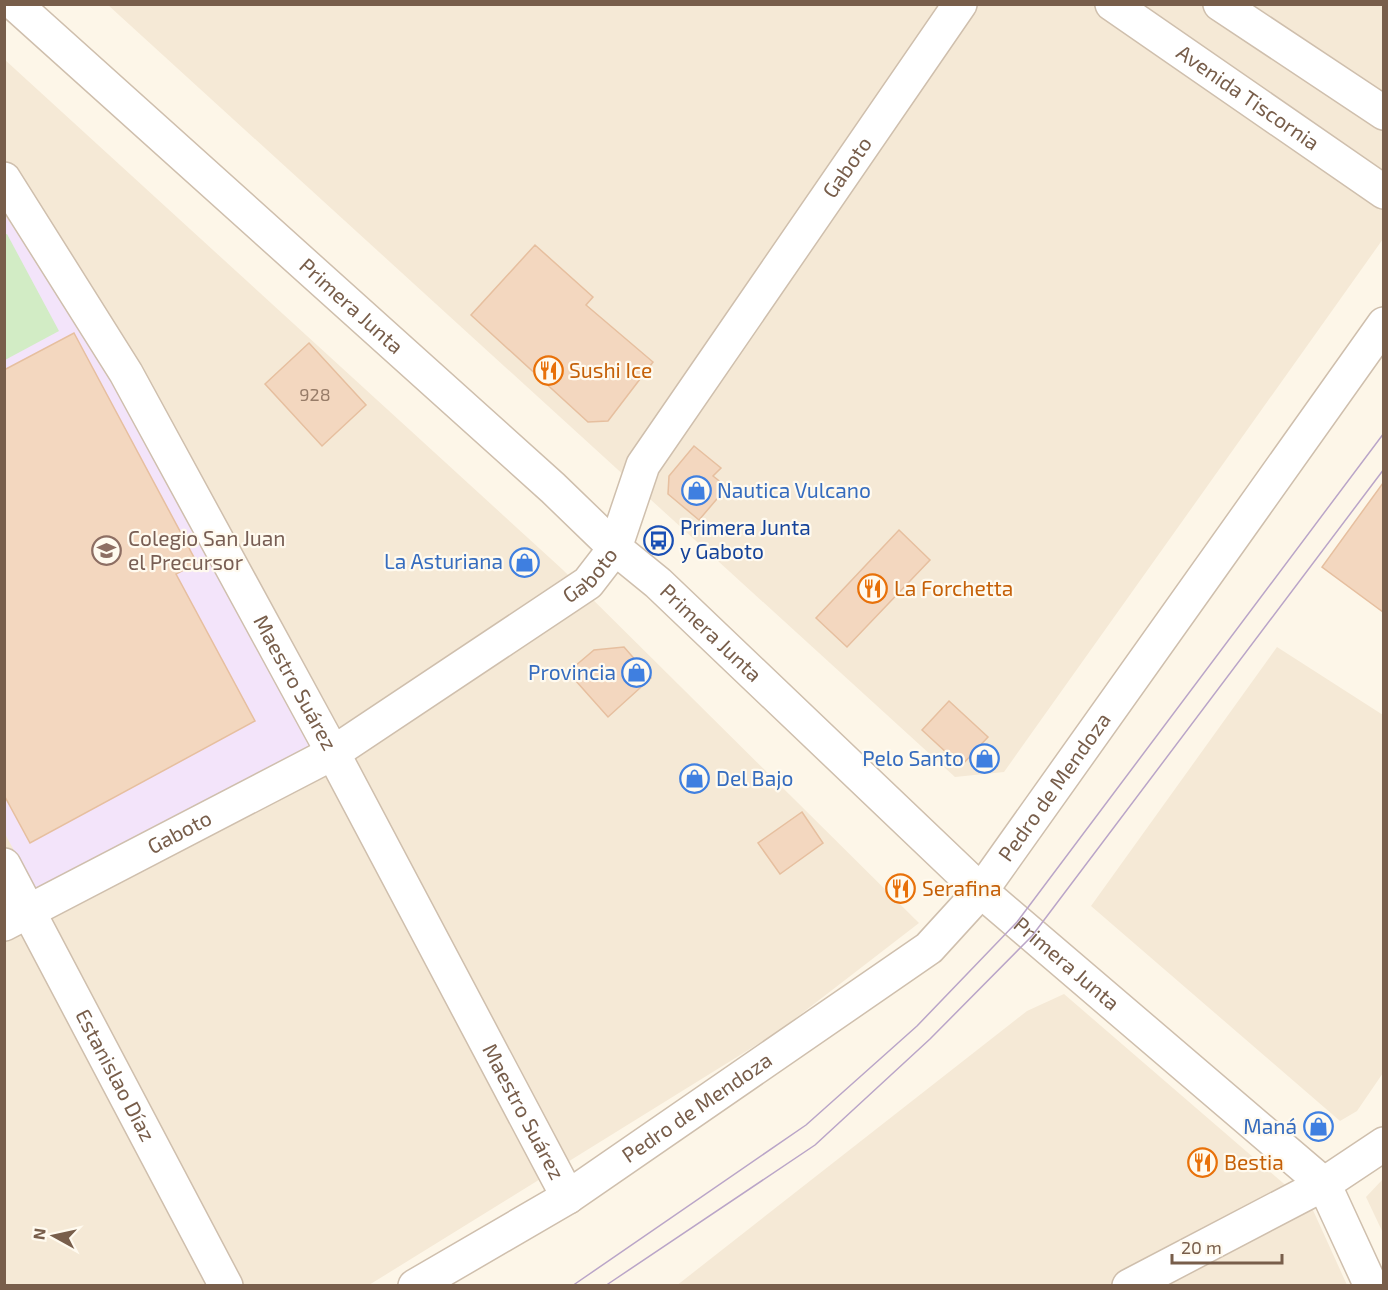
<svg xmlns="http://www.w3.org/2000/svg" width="1388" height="1290" viewBox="0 0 1388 1290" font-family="'Exo 2',sans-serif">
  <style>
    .residential { fill: #f5e9d6 }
    .education { fill: #f3e4fa }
    .green { fill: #d2ecc5 }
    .building { fill: #f3d7bf; stroke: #e6bf9f; stroke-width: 1.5 }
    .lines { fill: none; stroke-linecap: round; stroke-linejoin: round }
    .minor-casing { stroke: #cfbfad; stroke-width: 36 }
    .minor { stroke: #fff; stroke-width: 33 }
    .tram { stroke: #baa5c8; stroke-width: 1.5 }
    .labels { text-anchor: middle; stroke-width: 4.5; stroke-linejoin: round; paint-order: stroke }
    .number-label { font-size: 18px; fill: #977c68 }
    .street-label { font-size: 21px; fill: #785e4b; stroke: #fffaef }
    .food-label { font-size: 21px; fill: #c56008; stroke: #fffaef; text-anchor: start }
    .shop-label { font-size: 21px; fill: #366cbe; stroke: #fffaef; text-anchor: end }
    .transit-label { font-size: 21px; fill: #164399; stroke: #fffaef; text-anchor: start }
    .education-label { font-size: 21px; fill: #785e54; stroke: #fffaef; text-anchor: start }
  </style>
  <rect width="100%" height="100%" fill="#fdf6e8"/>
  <path class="residential" d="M108,5h1275v234l-379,533 -49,5z
    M4,59l558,510 357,354 -140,108 -410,254h-364z
    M1277,647l106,68v358l-26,38 -17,10 -249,-215z
    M1064,994l248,214 35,77 -671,1 351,-275z
    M1383,1179v54l-17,-36z"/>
  <path class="education" d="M4,214l99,143 214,388 -282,144 -31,-57z"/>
  <path class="green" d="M7,234l52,97 -54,29 -1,-125z"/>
  <path class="building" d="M535,245l58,52 -7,8 67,57 -45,59 -20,1 -117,-107z
    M74,333l123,230 -21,11 79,147 -225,122 -26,-48v-425z
    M309,343l57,62 -44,41 -57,-62z
    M694,446l27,22 -8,8 14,11 -28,33 -31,-26 1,-18z
    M1383,483v129l-61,-45z
    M899,530l31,30 -83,87 -31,-29z
    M624,647l27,31 -43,39 -40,-45 26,-22z
    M949,701l39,36 -27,29 -39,-36z
    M802,812l21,31 -43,31 -22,-31z"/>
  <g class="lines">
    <defs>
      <g id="minor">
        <path id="s1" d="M15,4l538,484 62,60 43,35 323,308 343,293 47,102"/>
        <path id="s2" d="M1112,4l272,188"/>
        <path d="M1220,4l164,109"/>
        <path id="s3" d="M4,179l122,194 207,380 235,444"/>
        <path id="s4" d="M4,865l222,421"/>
        <path id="s5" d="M4,924l329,-171 255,-170 27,-35 28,-83 317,-461"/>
        <path id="s6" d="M415,1286l153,-89 361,-249 52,-57 403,-567"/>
        <path d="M1129,1286l195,-102 60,-40"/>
      </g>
    </defs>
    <use href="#minor" class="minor-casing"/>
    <use href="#minor" class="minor"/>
    <path class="tram" d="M572,1286l234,-161 111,-99 100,-104 367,-489
      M605,1286l210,-141 115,-106 102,-103 352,-467"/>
  </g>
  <defs>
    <symbol id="restaurant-ring" viewBox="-11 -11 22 22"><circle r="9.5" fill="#fffaef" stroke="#e8710a" stroke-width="1.5"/><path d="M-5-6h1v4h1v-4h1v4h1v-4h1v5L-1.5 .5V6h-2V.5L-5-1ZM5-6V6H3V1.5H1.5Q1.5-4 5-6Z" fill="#e8710a"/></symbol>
    <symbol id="shop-ring" viewBox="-11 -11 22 22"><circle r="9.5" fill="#fffaef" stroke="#3f7fe0" stroke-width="1.5"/><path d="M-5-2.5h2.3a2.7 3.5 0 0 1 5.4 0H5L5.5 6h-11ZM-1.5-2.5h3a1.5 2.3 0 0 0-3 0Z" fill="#3f7fe0"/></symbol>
    <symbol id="bus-ring" viewBox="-11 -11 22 22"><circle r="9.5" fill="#fffaef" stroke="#1a4fb4" stroke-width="1.5"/><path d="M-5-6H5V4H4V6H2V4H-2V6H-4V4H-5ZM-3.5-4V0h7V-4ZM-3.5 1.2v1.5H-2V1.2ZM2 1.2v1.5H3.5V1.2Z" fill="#1a4fb4"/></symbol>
    <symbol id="school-ring" viewBox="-11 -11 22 22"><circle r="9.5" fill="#fffaef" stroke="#8d6e63" stroke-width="1.5"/><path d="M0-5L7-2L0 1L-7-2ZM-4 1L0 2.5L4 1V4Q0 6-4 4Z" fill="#8d6e63"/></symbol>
  </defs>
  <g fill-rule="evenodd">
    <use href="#restaurant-ring" x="532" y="354" width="33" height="33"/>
    <use href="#shop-ring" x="680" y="474" width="33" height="33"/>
    <use href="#bus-ring" x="642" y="524" width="33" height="33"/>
    <use href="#school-ring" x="90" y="534" width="33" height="33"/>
    <use href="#shop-ring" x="508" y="546" width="33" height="33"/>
    <use href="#restaurant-ring" x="856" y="572" width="33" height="33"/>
    <use href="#shop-ring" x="620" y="656" width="33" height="33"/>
    <use href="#shop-ring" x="968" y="742" width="33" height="33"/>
    <use href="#shop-ring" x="678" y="762" width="33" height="33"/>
    <use href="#restaurant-ring" x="884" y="872" width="33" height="33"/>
    <use href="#shop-ring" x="1302" y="1110" width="33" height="33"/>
    <use href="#restaurant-ring" x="1186" y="1146" width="33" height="33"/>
  </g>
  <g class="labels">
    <g class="number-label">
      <text x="315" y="401">928</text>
    </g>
    <g class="street-label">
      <text dy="7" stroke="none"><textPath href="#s2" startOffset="165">Avenida Tiscornia</textPath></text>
      <text dy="7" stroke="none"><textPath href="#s5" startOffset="1170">Gaboto</textPath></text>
      <text dy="7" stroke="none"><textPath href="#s1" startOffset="452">Primera Junta</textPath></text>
      <text dy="7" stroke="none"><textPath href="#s5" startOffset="684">Gaboto</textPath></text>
      <text dy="7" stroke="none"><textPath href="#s1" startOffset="938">Primera Junta</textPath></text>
      <text dy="7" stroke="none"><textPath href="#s3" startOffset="582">Maestro Suárez</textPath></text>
      <text dy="7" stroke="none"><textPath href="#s6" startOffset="820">Pedro de Mendoza</textPath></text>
      <text dy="7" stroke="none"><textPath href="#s5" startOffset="198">Gaboto</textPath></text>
      <text dy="7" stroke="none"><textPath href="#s1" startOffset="1424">Primera Junta</textPath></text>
      <text dy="7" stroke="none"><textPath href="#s4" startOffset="238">Estanislao Díaz</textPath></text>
      <text dy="7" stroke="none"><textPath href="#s6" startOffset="334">Pedro de Mendoza</textPath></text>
      <text dy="7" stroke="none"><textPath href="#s3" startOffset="1068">Maestro Suárez</textPath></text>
    </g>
    <g class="food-label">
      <text x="569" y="378">Sushi Ice</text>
      <text x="894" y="596">La Forchetta</text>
      <text x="922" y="896">Serafina</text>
      <text x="1224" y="1170">Bestia</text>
    </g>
    <g class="shop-label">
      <text x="717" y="498" text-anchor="start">Nautica Vulcano</text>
      <text x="503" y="569">La Asturiana</text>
      <text x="616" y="680">Provincia</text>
      <text x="964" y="766">Pelo Santo</text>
      <text x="716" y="786" text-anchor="start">Del Bajo</text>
      <text x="1297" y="1134">Maná</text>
    </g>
    <g class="transit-label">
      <text x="680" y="535">Primera Junta<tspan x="680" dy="24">y Gaboto</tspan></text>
    </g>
    <g class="education-label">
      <text x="128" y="546">Colegio San Juan<tspan x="128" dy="24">el Precursor</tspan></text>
    </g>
  </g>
  <rect width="1388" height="1290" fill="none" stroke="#785e4b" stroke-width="12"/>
  <g transform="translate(54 1236) rotate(278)" stroke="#fffaef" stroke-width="4.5" paint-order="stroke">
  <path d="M0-4.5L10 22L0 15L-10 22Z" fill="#785e4b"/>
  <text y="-9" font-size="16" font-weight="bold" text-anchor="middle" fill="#785e4b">N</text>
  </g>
  <path d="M1172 1254v9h110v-9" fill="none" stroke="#785e4b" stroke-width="3"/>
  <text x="1181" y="1254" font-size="18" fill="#785e4b" stroke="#fffaef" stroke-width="4.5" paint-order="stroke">20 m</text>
</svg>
